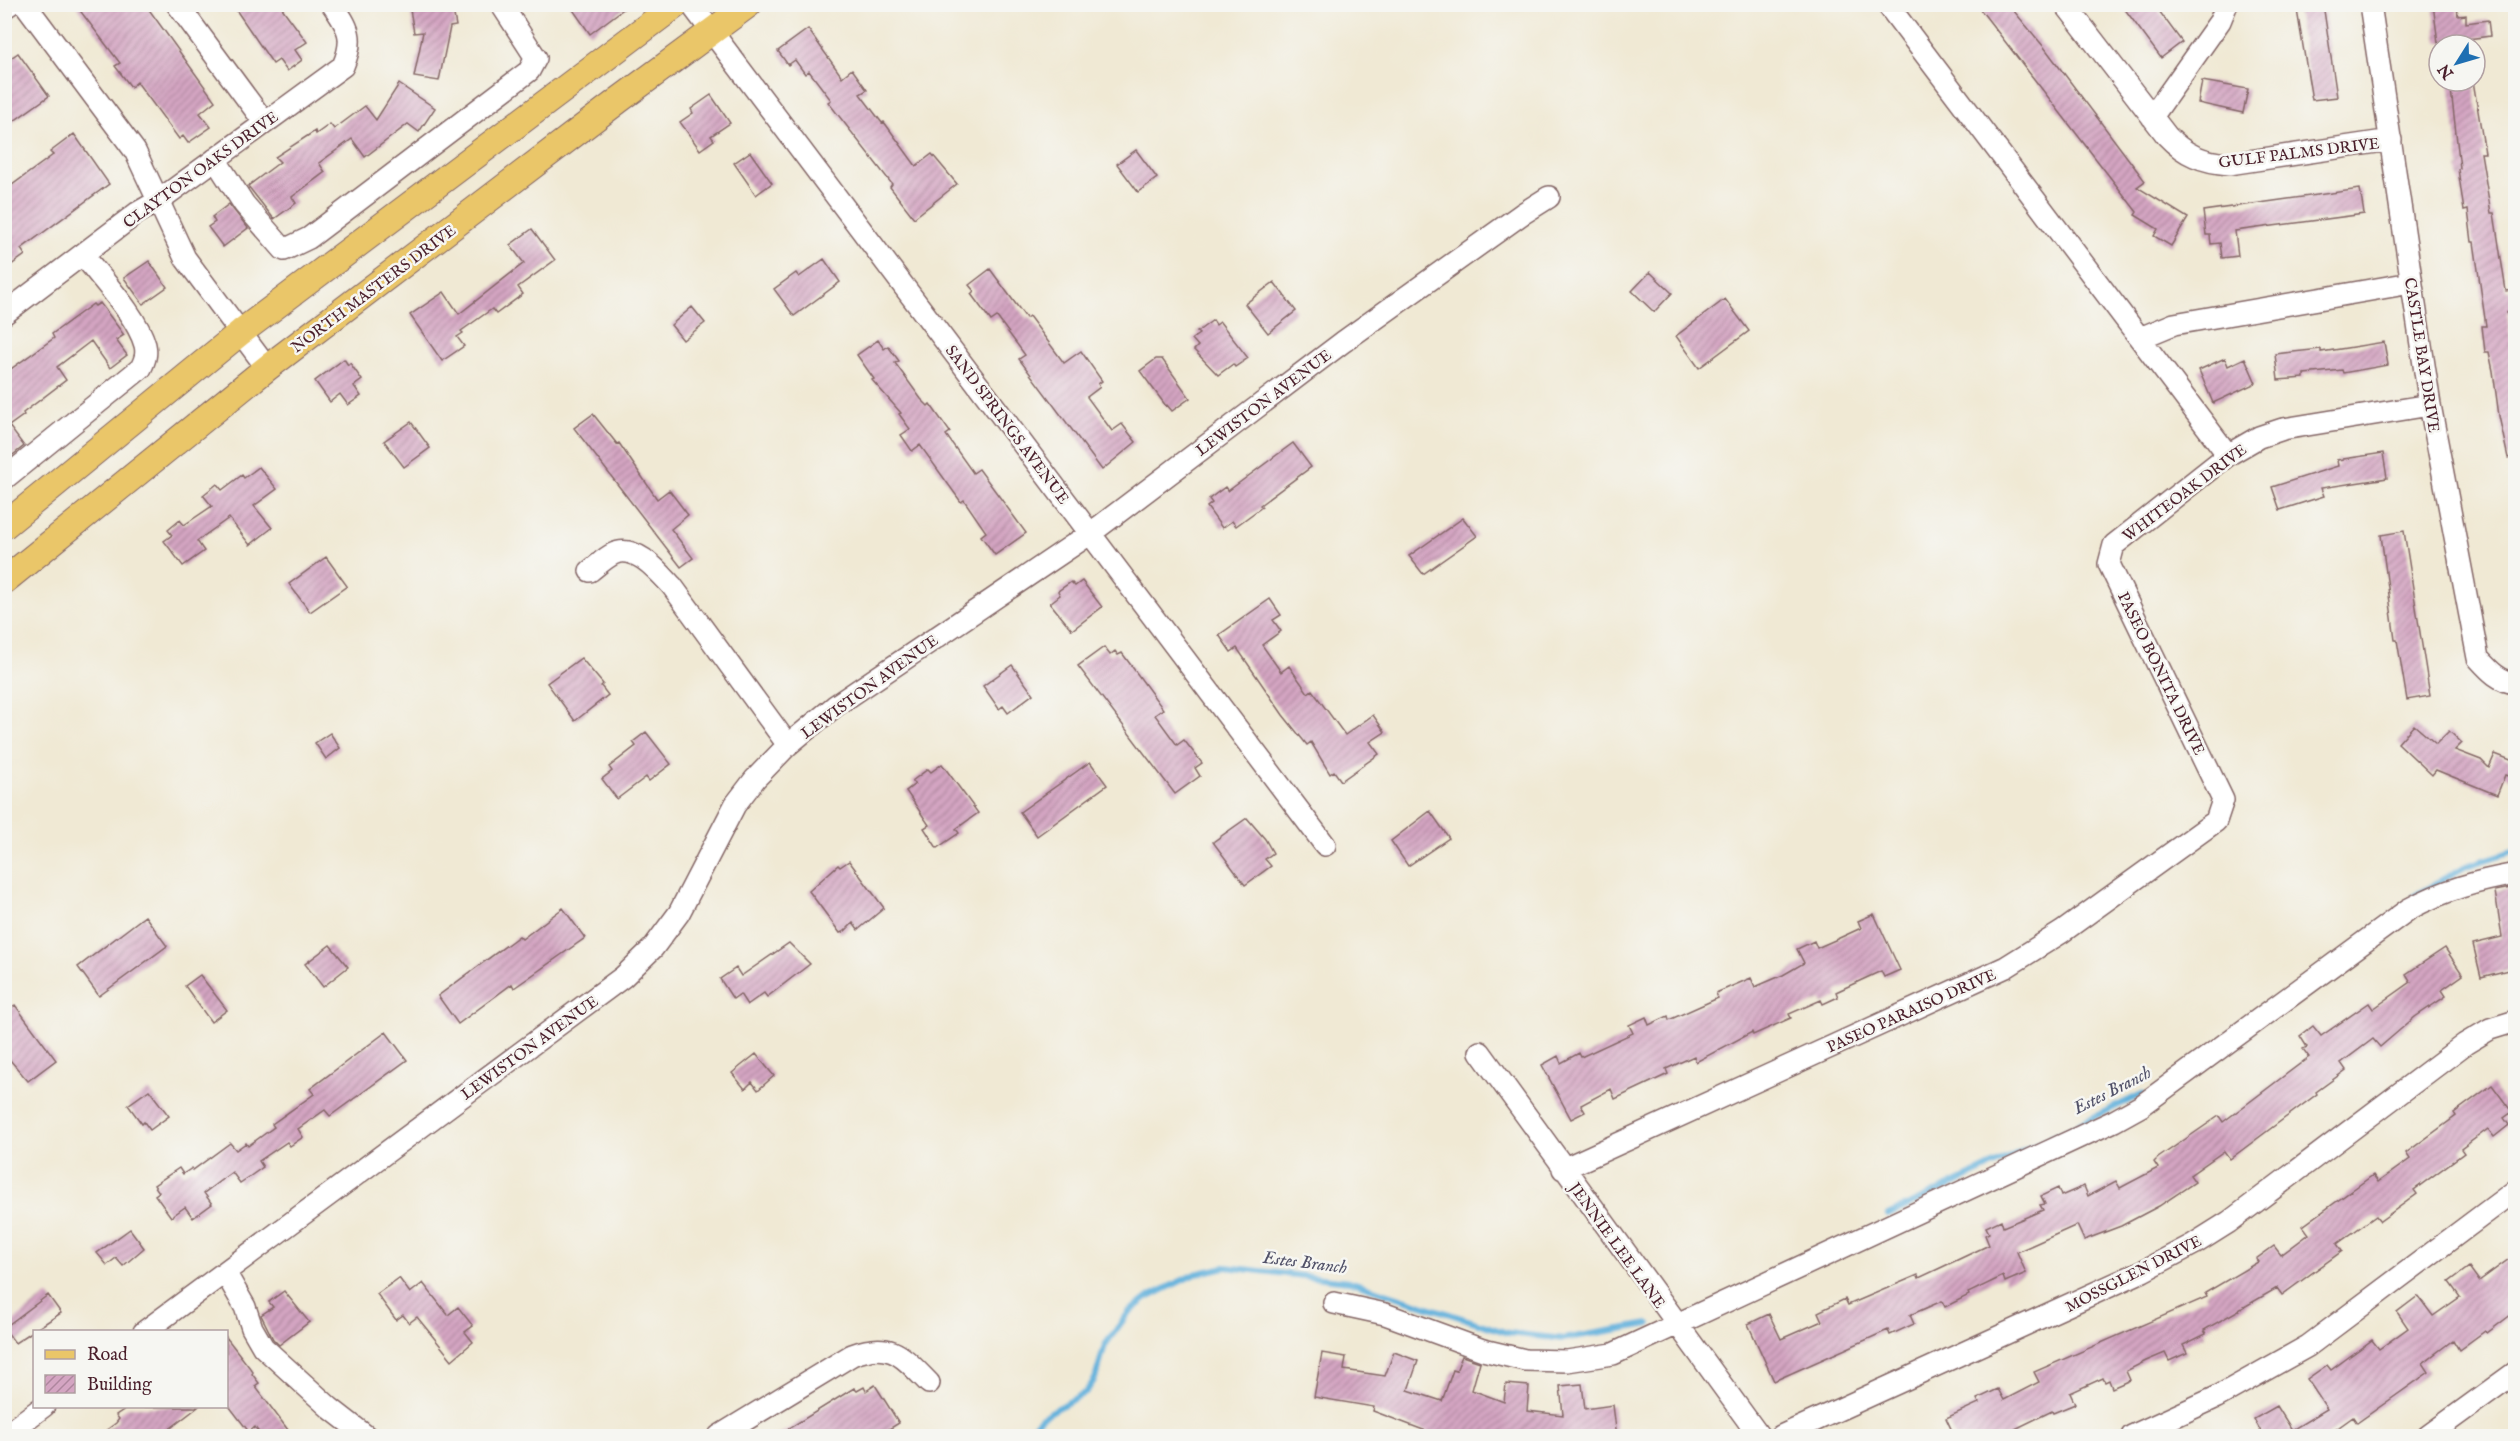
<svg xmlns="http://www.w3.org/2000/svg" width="2520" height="1441" viewBox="0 0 2520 1441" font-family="'IM FELL English',serif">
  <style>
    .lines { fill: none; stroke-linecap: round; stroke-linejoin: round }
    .stream { stroke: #62b1dc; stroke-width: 6 }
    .building { fill: url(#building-hatch) }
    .minor-casing { stroke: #846666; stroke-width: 24 }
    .major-casing { stroke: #846666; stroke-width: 28 }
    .minor { stroke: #fff; stroke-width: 21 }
    .major { stroke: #eac669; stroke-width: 26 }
    .labels { text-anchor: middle; stroke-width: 5; stroke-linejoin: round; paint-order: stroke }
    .street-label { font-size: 16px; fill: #4a1f2b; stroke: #f6f6f2 }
    .water-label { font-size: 18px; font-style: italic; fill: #525269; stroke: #f6f6f2 }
  </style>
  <defs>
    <pattern id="building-hatch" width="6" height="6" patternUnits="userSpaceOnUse" patternTransform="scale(1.5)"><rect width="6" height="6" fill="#d4a5c2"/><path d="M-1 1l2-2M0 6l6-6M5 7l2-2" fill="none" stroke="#ae869e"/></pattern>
  </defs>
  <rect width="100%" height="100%" fill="#f6f6f2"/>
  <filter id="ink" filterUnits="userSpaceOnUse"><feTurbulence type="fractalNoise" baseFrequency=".0167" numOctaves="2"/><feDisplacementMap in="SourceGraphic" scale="12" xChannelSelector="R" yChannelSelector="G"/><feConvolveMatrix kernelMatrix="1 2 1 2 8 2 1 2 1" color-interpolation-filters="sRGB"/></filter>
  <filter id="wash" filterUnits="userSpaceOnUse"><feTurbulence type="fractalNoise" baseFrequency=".008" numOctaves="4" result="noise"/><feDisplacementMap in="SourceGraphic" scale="24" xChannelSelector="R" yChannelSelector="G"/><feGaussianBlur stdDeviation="1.35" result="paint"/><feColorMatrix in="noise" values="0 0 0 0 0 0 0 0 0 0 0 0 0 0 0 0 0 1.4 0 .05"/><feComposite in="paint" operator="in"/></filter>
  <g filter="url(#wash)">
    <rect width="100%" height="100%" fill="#f0e9d4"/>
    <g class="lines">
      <path class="stream" d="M2414,896l52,-30 50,-16
        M1888,1215l254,-121
        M1023,1436l19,-19 44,-25 9,-13 10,-34 24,-33 18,-14 48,-24 30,-7 124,14 159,52 55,6 86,-15"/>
    </g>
    <g id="blocks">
      <path class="building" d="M75,4h70l70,97 -15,12 11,14 -23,16 -5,-7 -4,3 -42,-57 -6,5 -16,-21 5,-3z
        M232,4h47l28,38 -12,8 7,10 -15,11 -8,-11 -6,4z
        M409,4h43l4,22 -6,1 -11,54 -25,-4 9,-45 -9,1z
        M569,4h61l-40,30z
        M1976,4h32l36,43 101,134 -8,6 51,31 -17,28 -17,-10 4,-7 -23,-14 2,-3z
        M2121,4h33l28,38 -21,16z
        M2296,4h27l14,93 -25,3z
        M2433,4h24l1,12 8,-1v8l22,-3 2,16 -52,7z
        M808,29l34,48 10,-8 15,21 -7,4 22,29 2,-1 32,44 16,-12 25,30 -43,34 -24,-31 2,-3 -64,-82 3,-2 -22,-29 -4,3 -10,-14 -7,5 -10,-14z
        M18,53l31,43 -45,32v-65z
        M2202,81l46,8 -5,24 -45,-10z
        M2450,81h23l12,72h-4l10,60h3l12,78 10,-1v21l-9,1 9,63v82l-8,1 -9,-42 -6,-45 -4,-19h-4l-3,-26h4l-12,-84h-2l-4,-32 -4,1 -6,-42 2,-1z
        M399,84l36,24 -16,24 -11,-8 -43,33 -13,-18 -33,24 6,9 -33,25 4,6 -22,16 -26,-33 32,-24 -5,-5 40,-26 1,3 14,-10 4,5 31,-23 11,14z
        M711,95l19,28 -19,13 3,4 -14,10 -20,-28 13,-9 -2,-4z
        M74,134l35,50 -88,65 4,6 -21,15v-79l49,-36 -3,-3z
        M1136,150l21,28 -19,14 -21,-28z
        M750,152l22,31 -16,12 -22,-32z
        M2360,189l4,25 -129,17 3,25 -16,2 -2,-15 -9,1 -1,-9h-4l-3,-24z
        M229,204l19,24 -25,19 -15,-20 7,-5 -3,-5z
        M532,229l23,31 -37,27 5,7 -27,20 -4,-5 -31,22 2,2 -6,4 7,9 -22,15 -32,-46 34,-23 15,22 65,-51 -14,-18z
        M824,259l16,23 -46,34 -20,-27 22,-16 3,4z
        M149,261l18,26 -24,17 -19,-26z
        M990,269l36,49 3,-2 35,47 17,-12 21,30 -4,3 2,3 -13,10 25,34 10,-7 14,18 -34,28 -83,-111 6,-4 -28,-38 -6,4 -20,-27 3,-3 -5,-6z
        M1650,272l22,21 -18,19 -22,-21z
        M1274,282l22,29 -28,22 -23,-29z
        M1725,299l24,32 -50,37 -23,-32z
        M100,303l24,32 -8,5 11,15 -17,13 -19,-27 -34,26 9,13 -43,33 1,2 -15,11 15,20 -15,12 -5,-7v-77l50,-36 -2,-4 19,-14 22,-16 2,2z
        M692,307l13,16 -22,17 -12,-15z
        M1213,320l3,5 4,-3 28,36 -13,9 -2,-3 -15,11 -24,-25 4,-4 -6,-7 7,-5 -2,-2z
        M878,340l6,9 4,-3 11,15 -4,2 26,36 7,7 2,-2 20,28 -4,3 27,38 6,-4 47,64 -31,22 -14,-19 5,-4 -22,-32 -3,2 -41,-57 -8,6 -11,-16 9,-6 -11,-15 2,-1 -29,-33 2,-1 -17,-24z
        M2384,342l4,23 -45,8 -1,-3 -38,4v4l-26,2 -3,-26 46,-5v3z
        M2225,358l3,8 17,-8 11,25 -43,20 -14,-33z
        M344,359l4,6 2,-2 12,17 -8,6 7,10 -13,9 -8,-11 -10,8 -15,-21z
        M1156,359h6l28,39 -18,13 -5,-6 -1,1 -26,-35z
        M593,414l24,30 2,-1 38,56 12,-9 19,25 -17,14 22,29 -12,9 -107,-139z
        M411,422l19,26 -26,19 -20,-26z
        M1293,443l18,24 -51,38 2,2 -26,19 -4,-5 -10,7 -15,-21 5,-4 -3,-4 16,-12 3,4z
        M2383,453l4,25 -66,10 3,8 -44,14 -8,-23 66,-21 -1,-6z
        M259,467l18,22 -23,17 18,22 -22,17 -21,-27 -32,23 7,10 -21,15 -19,-25 8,-6 -4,-5 12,-10 4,5 28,-19 -9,-11 14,-11 5,6 20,-15 2,3z
        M1463,518l14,18 -54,38 -14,-18z
        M2404,531l26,165 -23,4 -10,-60h-2l-14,-105z
        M326,557l21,29 -37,26 -21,-28z
        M1082,581l20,26 -30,23 -22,-27 10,-8 -2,-4 13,-9 4,4z
        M1270,599l11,16 -8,5 8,11 -19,14 19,27 8,-6 19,27 4,-3 33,45 28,-20 12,17 -15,10 9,12 -38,27 -7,-10 -4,3 -19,-32 -4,3 -24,-30 -46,-67 -6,4 -12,-17z
        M1104,647l6,8 5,-4 3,4 4,-2 41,56 -8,6 22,30 7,-5 18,23 -7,5 5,8 -25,18 -97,-128z
        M581,658l22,26 -2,2 7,9 -33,26 -28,-38z
        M1012,665l21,29 -25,19 -5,-7 -4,3 -16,-23z
        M2414,725l22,19 13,-13 13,12 -7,7 26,10 8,8 6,-14 21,8v17l-11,-4 -8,20 -61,-25 -4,5 -34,-32z
        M646,732l25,32 -22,17 -3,-4 -29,22 -15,-20 10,-8 -3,-4 27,-21 -3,-4z
        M330,733l10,15 -14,11 -11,-16z
        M1090,762l17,23 -70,51 -17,-24z
        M942,764l36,49 -22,16 3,4 -22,15 -13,-20 5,-3 -23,-34 9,-7 -3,-3 16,-12 3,3z
        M1430,811l19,27 -41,28 -17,-25z
        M1247,818l18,21 8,14 -8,6 6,7 -26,19 -32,-43z
        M849,861l35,47 -26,22 -5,-7 -8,8 -5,2 -31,-42 29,-26 2,2z
        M2516,887v81l-35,9 -8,-33 29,-7 -7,-46z
        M563,908l22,30 -71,50 -2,-4 -54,40 -20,-28 81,-60 3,3z
        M1874,914l26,56 -16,7 -3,-6 -45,21 2,5 -15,7 -2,-4 -32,14 2,4 -38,17 -1,-3 -56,30 -2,-6 -28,13 2,5 -53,25 -4,-10 -30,16 4,7 -14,7 -29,-54 16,-9 3,7 18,-10 2,4 52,-24 -4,-8 17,-8 3,8 19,-9 1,4 49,-22 -2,-5 35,-15 4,9 28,-12 21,-12 -7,-14 17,-8 3,7 18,-8 26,-12 -3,-7z
        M145,916l22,30 -68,50 -21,-29z
        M789,943l21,21 -43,33 -3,-4 -17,12 -7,-11 -7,5 -13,-20 16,-11 5,8z
        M330,945l18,22 -25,20 -18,-23z
        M2445,948l18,27 -21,15 4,6 -31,21 -35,30 -7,-8 -32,24 5,7 -30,22 1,2 -87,65 -6,-8 -34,24 5,7 -36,24 -38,20 -37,14 -7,-15 -60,27 9,21 -21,9 -2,-6 -35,17 1,2 -24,12 -3,-6 -32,14 4,9 -24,11 -2,-5 -114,51 -26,-57 21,-10 12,25 41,-18 -4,-9 27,-13 3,6 70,-30 1,3 70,-33 -4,-10 4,-2 -3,-6 15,-7 2,7 40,-17 -3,-5 5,-1 -4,-8 17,-8 3,8 23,-10 4,10 28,-15 4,7 38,-20 -4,-6 4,-4 61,-42 4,6 86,-65 -6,-8 4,-2 -7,-11 13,-10 8,10 48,-33 4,6 38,-27 -5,-8z
        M200,975l27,35 -16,12 -26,-36z
        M15,1005l41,55 -28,21 -24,-28v-39z
        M386,1032l21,28 -77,56 -5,-6 -27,19 5,8 -13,9 -3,-4 -28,19 4,6 -14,10 -9,6 -8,-11 -28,21 8,11 -19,14 -8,-11 -14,10 -16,-22 4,-3 -5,-7 25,-17 4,6 9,-6 1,2 37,-27 6,7 10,-7 2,3 26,-19 -2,-3 42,-30 -4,-5z
        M756,1054l18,22 -16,14 -6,-8 -7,7 -13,-16z
        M2492,1085l20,27 -8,6 5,7 -15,12 -6,-8 -27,20 3,4 -50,37 3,4 -37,27 -4,-5 -39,28 5,7 -60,44 -5,-7 -73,42 2,4 -23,11 4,8 -18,8 -4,-8 -19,8 -20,10 4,9 -18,8 -3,-8 -4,2 -2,-4 -33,15 5,11 -22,9 -1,-2 -39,19 4,7h-62l-9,-19 33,-15 -2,-4 21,-10 6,11 35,-18 -5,-10 173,-75 -2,-4 53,-31 -2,-3 18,-13 7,9 28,-21 -6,-8 70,-51 5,7 32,-23 -4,-6 50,-37 -2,-3z
        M149,1090l20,26 -19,14 -6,-8 -2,2 -14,-19z
        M130,1229l14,19 -21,18 -7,-8 -9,7 -10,-12z
        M2516,1254v57l-29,22 -2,-2 -26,19 -6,-10 -30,23 6,9 -72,51 -4,-6 -28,20h-61l-10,-18 23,-13 15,24 35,-21 -20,-30 20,-14 4,5 41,-30 7,9 29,-21 -11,-16 21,-16 15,20 27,-19 -11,-15 20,-15 10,14z
        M399,1278l11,15 13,-10 25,32 10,-8 15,19 -8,6 8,10 -21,18 -35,-43 -8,6 -6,-8 -7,5 -19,-26z
        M284,1291l25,31 -30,23 -6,-6 -12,-24 12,-8 -4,-5z
        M48,1295l13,18 -46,30 -11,-15z
        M226,1337l27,35 -1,2 7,9 -4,3 33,44 -8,7h-18l-7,-10 -6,5 -23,-30z
        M1394,1352l24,9 -10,29 34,11 11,-31 3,1 6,-15 18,6 -8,28 32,12 2,-18 23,2 -2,25 36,4 -3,-29 22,-2 3,25 28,-4 4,32h-145l-14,-6 -2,6h-14l-69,-26 1,-4 -60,-10 8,-44 24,4 -2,13 41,6z
        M875,1385l24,38 -23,14h-101l79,-49 3,3 7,-4 2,4z
        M128,1407h70l-39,30h-62l19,-14 3,-4 -3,-4z"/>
    </g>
  </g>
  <g filter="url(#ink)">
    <use href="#blocks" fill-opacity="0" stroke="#846666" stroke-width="1.5"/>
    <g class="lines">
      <defs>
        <path id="minor" d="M25,4l110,147 50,107 82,110
          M177,4l88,119
          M691,4l634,841
          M1887,4l341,451
          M2065,4l102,132c18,19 36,26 62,28l162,-24
          M2370,4l60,401 48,253c10,11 21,24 38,25
          M4,8l6,-4
          M2152,117l68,-96 7,-17
          M215,159l29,45 40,46 25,-12 220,-167 7,-13 -35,-54
          M4,314l133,-101 21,-12 185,-135c12,-28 6,-38 -11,-62
          M2140,338l34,-14 237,-41
          M4,479l137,-111c4,-8 6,-14 4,-23 -8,-29 -42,-64 -61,-89
          M590,571c8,-6 15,-13 23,-17 22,-11 46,18 59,32l116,159
          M1480,1052l279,384
          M1563,1169l443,-202 56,-35 154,-111 7,-21 -114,-236 5,-19 114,-90 31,-18 24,-8 147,-24
          M225,1272l20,35 7,21 11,19 67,61 36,28
          M1334,1303l51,11 98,36 42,10 42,1 46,-7 501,-233 27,-15 268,-197c35,-19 68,-28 107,-35
          M144,1332l479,-355 30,-29 26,-35 56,-108 20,-26 33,-34 47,-39 256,-173 252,-191 179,-128 27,-17
          M4,1436l40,-30
          M719,1436l133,-81c40,-15 50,1 77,28
          M1781,1436l362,-165 51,-27 35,-22 236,-178 25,-15 26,-8
          M2132,1436l85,-39 91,-51 208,-156
          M2428,1436l88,-64"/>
        <path id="major" d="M4,526l237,-194 436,-328
          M4,581l263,-213 352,-268 130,-96"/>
      </defs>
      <use href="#minor" class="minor-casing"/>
      <use href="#major" class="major-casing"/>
      <use href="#minor" class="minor"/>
      <use href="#major" class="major"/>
    </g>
  </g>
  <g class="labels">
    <g class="street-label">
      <text transform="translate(2299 152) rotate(-7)" y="6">GULF PALMS DRIVE</text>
      <text transform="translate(200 169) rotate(-36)" y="6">CLAYTON OAKS DRIVE</text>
      <text transform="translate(373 288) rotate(-37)" y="6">NORTH MASTERS DRIVE</text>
      <text transform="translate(2423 355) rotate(81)" y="6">CASTLE BAY DRIVE</text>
      <text transform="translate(1263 402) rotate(-37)" y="6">LEWISTON AVENUE</text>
      <text transform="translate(1008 424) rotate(53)" y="6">SAND SPRINGS AVENUE</text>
      <text transform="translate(2184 492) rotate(-37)" y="6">WHITEOAK DRIVE</text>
      <text transform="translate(2162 673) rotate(64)" y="6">PASEO BONITA DRIVE</text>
      <text transform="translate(869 686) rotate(-36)" y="6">LEWISTON AVENUE</text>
      <text transform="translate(1911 1010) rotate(-24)" y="6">PASEO PARAISO DRIVE</text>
      <text transform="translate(529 1047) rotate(-36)" y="6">LEWISTON AVENUE</text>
      <text transform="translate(1618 1245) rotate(54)" y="6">JENNIE LEE LANE</text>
      <text transform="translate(2133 1273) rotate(-27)" y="6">MOSSGLEN DRIVE</text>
    </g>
    <g class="water-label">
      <text transform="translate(2112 1090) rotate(-27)" y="6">Estes Branch</text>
      <text transform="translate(1305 1262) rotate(7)" y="6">Estes Branch</text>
    </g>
  </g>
  <rect width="2520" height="1441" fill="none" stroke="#f6f6f2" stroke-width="24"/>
  <rect x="33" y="1330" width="195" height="78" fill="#f6f6f2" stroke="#b1a0a2" stroke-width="1.5"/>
  <rect x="45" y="1350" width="30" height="9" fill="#eac669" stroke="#b1a0a2" stroke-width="1.5"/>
  <text x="87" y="1360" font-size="18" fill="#4a1f2b">Road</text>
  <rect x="45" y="1375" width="30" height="18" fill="url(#building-hatch)" stroke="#b1a0a2" stroke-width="1.5"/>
  <text x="87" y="1390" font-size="18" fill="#4a1f2b">Building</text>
  <g transform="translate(2457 63) rotate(233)"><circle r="28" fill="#f6f6f2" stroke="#b1a0a2" stroke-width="1.5"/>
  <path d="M0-4.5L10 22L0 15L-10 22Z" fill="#1f6fb2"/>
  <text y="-9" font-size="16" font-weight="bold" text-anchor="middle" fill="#4a1f2b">N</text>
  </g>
</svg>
